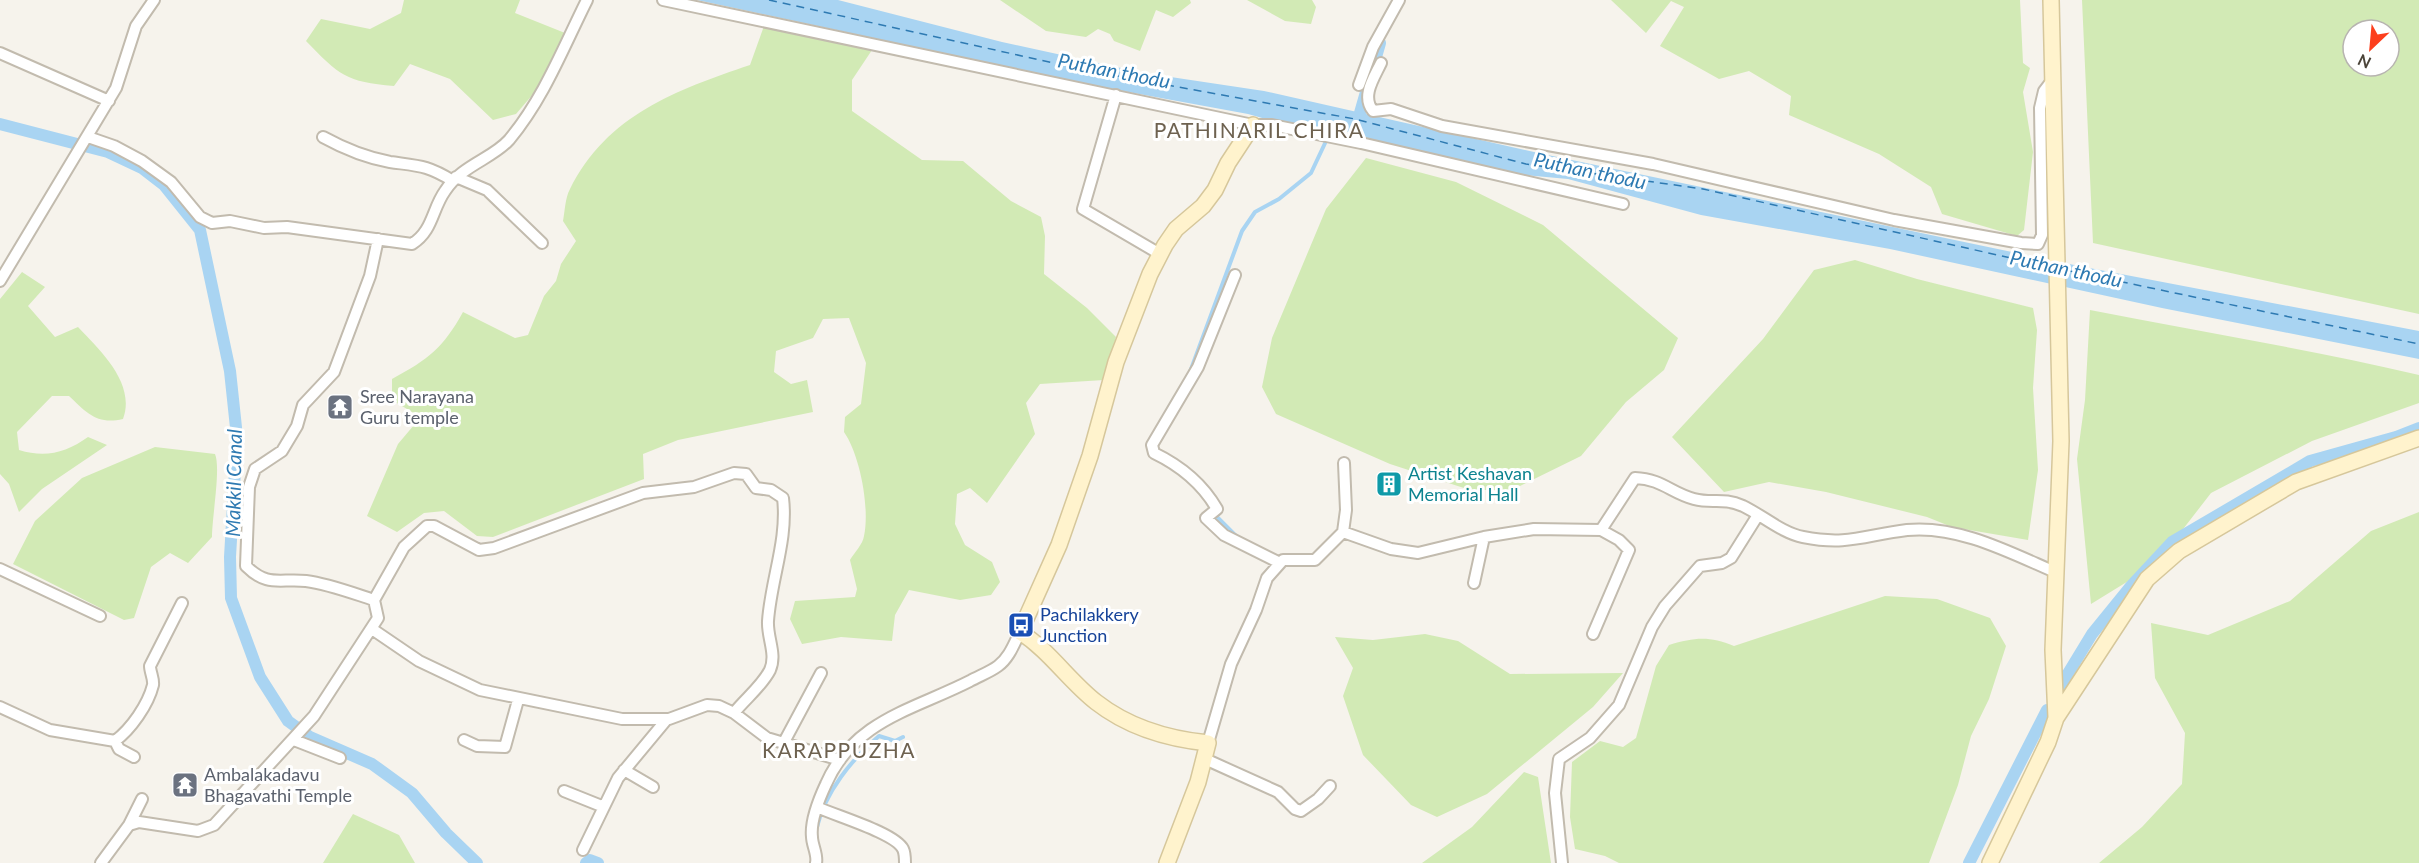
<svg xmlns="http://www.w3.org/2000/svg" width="2419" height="863" viewBox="0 0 2419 863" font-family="Lato,sans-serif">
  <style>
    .green { fill: #d2eab5; fill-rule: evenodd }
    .water { fill: #a9d4f2 }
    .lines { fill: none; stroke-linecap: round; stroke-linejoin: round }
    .stream { stroke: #a9d4f2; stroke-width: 4 }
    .canal { stroke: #a9d4f2; stroke-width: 12 }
    .ferry { stroke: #2e7ab2; stroke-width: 1.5; stroke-dasharray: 8 6; stroke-linecap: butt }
    .street-casing { stroke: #c2bbae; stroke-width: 14 }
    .secondary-casing { stroke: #d6c79b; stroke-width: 18 }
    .street { stroke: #fff; stroke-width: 10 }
    .secondary { stroke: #fff3cd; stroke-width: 15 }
    .labels { text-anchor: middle; stroke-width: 6; stroke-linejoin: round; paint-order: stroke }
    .worship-label { font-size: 18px; fill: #5b616d; stroke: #fff; text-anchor: start }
    .culture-label { font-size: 18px; fill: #0d838f; stroke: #fff; text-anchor: start }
    .transit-label { font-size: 18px; fill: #164399; stroke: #fff; text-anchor: start }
    .water-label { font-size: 20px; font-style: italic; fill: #2e7ab2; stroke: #fff }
    .quarter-label { font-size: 21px; letter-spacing: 1.5px; fill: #6e6250; stroke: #fff }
  </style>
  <rect width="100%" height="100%" fill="#f6f3ec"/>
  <path class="green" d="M404,0h116l-5,13 50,20 -25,53 -24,28 -23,6 -43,-41 -40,-15 -16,22c-48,-4 -55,-11 -88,-45l15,-22 49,10 31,-16z
    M1000,0h190l1,3 -18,14 -17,-7 -16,41 -26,-10 -4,-7 -12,-5 -12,8 -40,-6z
    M1247,0h65l4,7 -5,17 -26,-3z
    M1611,0h409l3,63 7,5 -7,24 10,60 -9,78 -7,6 -75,-22 -11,-27 -52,-33 -90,-39 2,-19 -42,-25 -30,8 -59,-33 24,-39 -13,-6 -25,32z
    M2082,0h337v314l-326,-71zM2353,30h36v36h-36z
    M764,26l108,24 -20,30v31l70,49 41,1 48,40 30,16 4,19 -1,38 43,34 29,29 -12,43 -64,4 -14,19 9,31 -48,69 -17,-15 -13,6 -2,30 10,21 27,17 8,20 -9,13 -31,5 -51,-10 -14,25 -3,26 -51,-4 -39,7 -12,-25 5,-18 60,-4 2,-8 -7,-29c4,-7 13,-16 14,-24 6,-28 -4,-81 -20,-104l1,-15 16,-13 5,-41 -17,-45 -26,1 -10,19 -37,13 -2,21 17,12 16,-4 6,32 -135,28 -35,14 1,25 -151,58 -16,-1 -33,-25 -20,2 -27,19 -30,-16 31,-72 16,-19 -2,-13 -20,-12v-21c37,-20 51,-31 71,-67l52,26 13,-3 16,-39 12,-15 5,-17 15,-23 -13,-20c2,-10 2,-23 7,-32 37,-74 106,-99 180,-124z
    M1366,158l90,24 87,43 135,113 -14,32 -38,32 -45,54 -69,34h-42l-80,-26 -114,-50 -14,-27 10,-49 54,-129z
    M1855,260l62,19 116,29 4,22 -4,58 5,82 -10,70 -76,-13 -25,-10 -101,-25 -57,-10 -45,10 -52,-55 91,-98 51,-69z
    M22,272l23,15 -17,19 27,31 23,-10c23,24 58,57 45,92 -26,6 -36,-6 -54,-23h-17l-35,36 2,18c26,8 47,3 69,-13l19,8 -65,44 -23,23 -10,-28 -9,-10v-175z
    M2090,310c110,22 220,39 329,65v28l-107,38 -101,52 -55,71 -65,40 -14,-145 8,-59z
    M155,447l60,7c6,14 -3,63 -3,83l-24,26 -18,-10 -19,14 -17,51 -10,2 -111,-56 22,-43 47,-43z
    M2419,512v351h-320l43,-36 40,-43 3,-51 -30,-55 -4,-55 57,12 82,-34 81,-70z
    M1885,596l52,3 53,19 16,28 -17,53 -18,37 -13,49 -29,78h-310l-14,-7 -30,-7 -5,-32 2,-55 28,-21 23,6 13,-9 20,-72 13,-21c26,-8 41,-9 65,1z
    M1425,634l33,7 52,33 113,-1 -30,34 -106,87 -50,23 -26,-12 -48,-50 -20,-59 10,-28 -18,-31 38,3z
    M1524,772l14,5 13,86h-129l50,-36z
    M353,814l46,21 16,28h-92z"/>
  <path class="water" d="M697,0h141l164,42 142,31 120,18 279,63 536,112 340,65v28l-257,-51 -272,-59 -189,-34 -133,-36 -54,-5 -140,-32 -33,-13 -10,8 -83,-23 -147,-27z"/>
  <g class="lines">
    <path class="stream" d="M1190,372l52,-141 13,-19 24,-13 32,-26 16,-34
      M1148,445l27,-48
      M1215,515l22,22
      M817,827c8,-35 35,-68 62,-91l16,5 8,-4"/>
    <path class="canal" d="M1358,120l22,-77
      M0,124l108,28 34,16 22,17 36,45 30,141 7,66 -7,120 1,41 29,79 28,44 22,16 62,27 40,29 34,40 31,30
      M2061,685l31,-51 39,-48 41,-44 138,-81 86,-24 23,-9
      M586,863l4,-3 8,3
      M1969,863l78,-153"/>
    <path class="ferry" d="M769,0l321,71 265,48 171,45 177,25 348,78
      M2065,270l354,74"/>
    <defs>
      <path id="street" d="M663,0l590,125h19l89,18 262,61
        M0,53l109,48
        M1381,63c-7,15 -20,33 -8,48l18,-2 51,17 211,38 241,56 127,23 17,1 4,-9 -2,-127 4,-17 10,-13
        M1359,85l14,-38 26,-47
        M1116,95l-33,114 77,45
        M88,137l26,9 28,15 29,21 29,35 12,6 18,-2 34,7 23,-1 125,17c21,-13 20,-35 33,-53 17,-26 47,-32 64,-51 35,-42 54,-92 78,-140
        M323,137c20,11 45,21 67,25 29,4 37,3 63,19
        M456,177l31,13 55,53
        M1235,275l-37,92 -46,78 2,8c27,13 48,30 63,56l-11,9 18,17 56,28
        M0,281l116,-193 20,-62 18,-26
        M1343,532l3,-22 -2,-47
        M0,569l100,47
        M1474,583l10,-46
        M374,600l30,-53 23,-21h7l45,24 15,-2 149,-55 51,-6 40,-14 12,1 10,14 15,2 12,8c5,42 -12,81 -15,123 -1,17 9,33 2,49 -8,16 -25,29 -36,43
        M372,629l47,32 61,29 142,29h47l38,-14 12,1 15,7 33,25 73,22
        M1593,634l36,-84 -10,-10 -18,-10
        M0,707l50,23 65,11c16,-12 33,-36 38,-56 1,-6 -3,-13 -3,-19l32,-63
        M294,740l46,18
        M464,740l13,6 28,1 13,-47
        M115,741l4,8 15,8
        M1208,743l23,-79 25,-54 11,-32 16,-18h32l28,-28 48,17 27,4 66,-16 50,-8 67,1 34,-52c27,1 36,15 59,21 19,5 28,-2 49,7 19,9 39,27 60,31 45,9 62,-2 104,-7 51,-5 102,22 148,42
        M783,744l38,-71
        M1205,759l73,33 17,17 6,2 17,-12 12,-13
        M624,770l29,17
        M564,791l40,16
        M817,807c19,9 78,26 86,42 2,4 2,10 2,14
        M129,825l13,-26
        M583,850l35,-72 49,-59
        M101,863l28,-38 10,-3 59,9 16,-6 100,-109 64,-98 -4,-18c-22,-7 -45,-16 -68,-19 -26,-3 -38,7 -60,-15l3,-79 6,-18 27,-18 15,-25 6,-21 31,-33 36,-96 8,-37
        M816,863c2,-8 -4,-18 -4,-26 -2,-17 7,-38 14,-53 28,-64 87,-74 144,-103 9,-5 20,-9 28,-15 11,-8 16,-22 22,-34
        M1562,863l-7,-70 4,-34 31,-21 29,-33 33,-78 13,-21 35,-40 22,-3 9,-5 27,-43"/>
      <path id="secondary" d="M2051,0l10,441 -8,209 3,68
        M1167,863l31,-81 10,-39c-40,-4 -80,-16 -112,-41 -28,-22 -46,-51 -76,-70l39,-87 31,-89 26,-94 34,-88 15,-29 11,-16 27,-23 12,-16 13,-27 25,-38
        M1990,863l58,-121 8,-24 91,-139 32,-28 117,-69 123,-44"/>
    </defs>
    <use href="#street" class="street-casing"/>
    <use href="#secondary" class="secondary-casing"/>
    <use href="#street" class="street"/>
    <use href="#secondary" class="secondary"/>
  </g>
  <defs>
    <symbol id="temple-square" viewBox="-11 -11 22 22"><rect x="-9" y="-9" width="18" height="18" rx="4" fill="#6b7280" stroke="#fff"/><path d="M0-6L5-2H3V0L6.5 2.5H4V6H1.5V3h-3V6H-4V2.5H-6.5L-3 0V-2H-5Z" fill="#fff"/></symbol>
    <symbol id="building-square" viewBox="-11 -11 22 22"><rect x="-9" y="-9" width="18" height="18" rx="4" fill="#0f9aa8" stroke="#fff"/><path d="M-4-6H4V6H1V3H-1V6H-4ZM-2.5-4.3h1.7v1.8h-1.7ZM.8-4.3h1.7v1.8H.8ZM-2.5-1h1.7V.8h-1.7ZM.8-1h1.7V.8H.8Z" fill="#fff"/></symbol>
    <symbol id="bus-square" viewBox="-11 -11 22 22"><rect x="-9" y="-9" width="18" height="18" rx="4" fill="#1a4fb4" stroke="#fff"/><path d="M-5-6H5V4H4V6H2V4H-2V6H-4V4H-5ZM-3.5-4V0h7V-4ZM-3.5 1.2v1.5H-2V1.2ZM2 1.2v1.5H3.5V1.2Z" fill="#fff"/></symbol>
  </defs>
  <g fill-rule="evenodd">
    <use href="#temple-square" x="325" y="392" width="30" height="30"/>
    <use href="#building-square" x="1374" y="469" width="30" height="30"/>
    <use href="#bus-square" x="1006" y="610" width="30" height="30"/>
    <use href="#temple-square" x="170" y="770" width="30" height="30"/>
  </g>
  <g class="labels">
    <g class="worship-label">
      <text x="360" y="403">Sree Narayana<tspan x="360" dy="21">Guru temple</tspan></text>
      <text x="204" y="781">Ambalakadavu<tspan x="204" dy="21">Bhagavathi Temple</tspan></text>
    </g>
    <g class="culture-label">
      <text x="1408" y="480">Artist Keshavan<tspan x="1408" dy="21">Memorial Hall</tspan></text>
    </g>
    <g class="transit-label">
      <text x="1040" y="621">Pachilakkery<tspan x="1040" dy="21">Junction</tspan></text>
    </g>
    <g class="water-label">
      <text transform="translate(1114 71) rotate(11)" y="7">Puthan thodu</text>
      <text transform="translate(1590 171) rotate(12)" y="7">Puthan thodu</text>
      <text transform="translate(2066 269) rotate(12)" y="7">Puthan thodu</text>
      <text transform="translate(234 483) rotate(-89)" y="7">Makkil Canal</text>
    </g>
    <g class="quarter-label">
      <text x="1259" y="138">PATHINARIL CHIRA</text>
      <text x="839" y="758">KARAPPUZHA</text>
    </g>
  </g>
  <g transform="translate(2371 48) rotate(206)"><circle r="28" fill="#ffffff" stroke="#b7b4b0" stroke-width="1.5"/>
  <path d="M0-4.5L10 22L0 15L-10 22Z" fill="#fc3f1d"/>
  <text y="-9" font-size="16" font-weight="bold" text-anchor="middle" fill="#4b4439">N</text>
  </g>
</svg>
